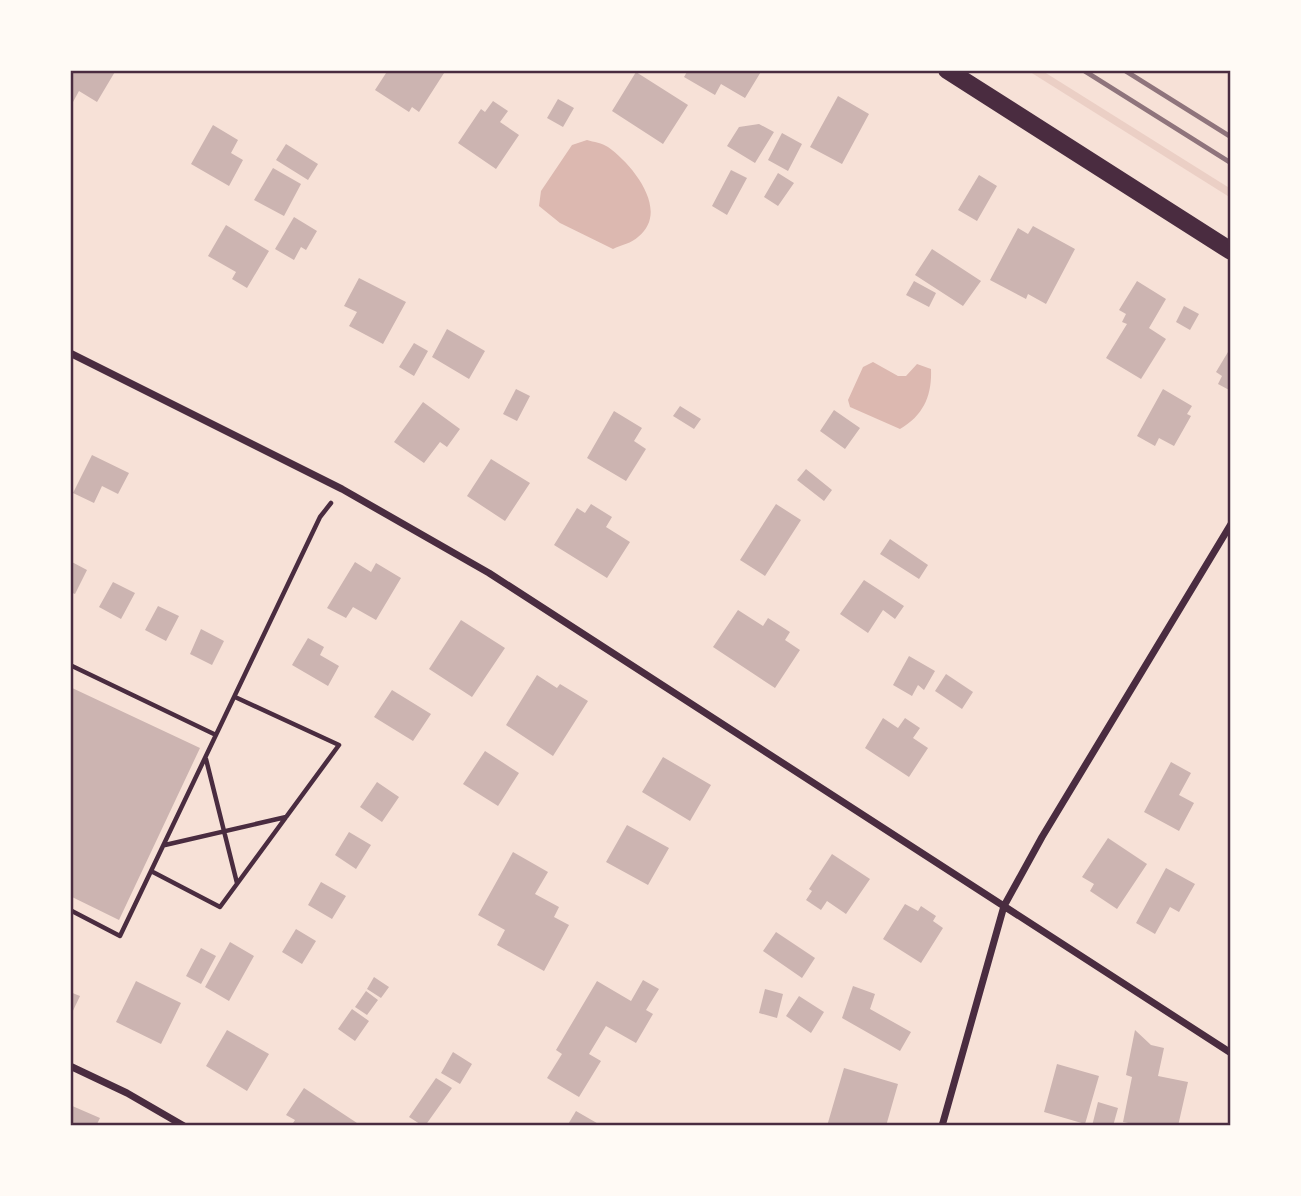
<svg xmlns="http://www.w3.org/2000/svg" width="1301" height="1196" viewBox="0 0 1301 1196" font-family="Raleway,sans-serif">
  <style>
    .green { fill: #ebcfc5 }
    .water { fill: #dcb8b0 }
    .building { fill: #ccb4b1 }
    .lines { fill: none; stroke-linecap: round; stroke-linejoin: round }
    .path { stroke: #4a2c40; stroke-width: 4.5 }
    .minor { stroke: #4a2c40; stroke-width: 7 }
    .primary { stroke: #4a2c40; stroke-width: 18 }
    .rail { stroke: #8f747c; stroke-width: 5 }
    .neatline { fill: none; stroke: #4a2c40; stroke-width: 2.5 }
  </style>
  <rect width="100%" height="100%" fill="#f7e1d7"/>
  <path class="green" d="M1027,70h14l190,119v9z"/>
  <path class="water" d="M587,140c7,2 15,3 21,7 24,17 63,64 30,90 -6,6 -17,8 -25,12l-53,-26 -21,-17 2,-15 31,-46z
    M873,362l25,14h8l11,-12 14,5c1,26 -7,46 -31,60l-50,-22 -2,-7 15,-33z"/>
  <path class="building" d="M70,70h46l-19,32 -18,-11 -6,11 -3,-2z
    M388,70h58l-27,42 -7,-5 -3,5 -34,-22z
    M688,70h74l-17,28 -24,-14 -6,11 -31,-18z
    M636,72l52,33 -25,39 -51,-33z
    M838,96l31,18 -27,50 -32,-17z
    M558,99l16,9 -11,19 -16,-9z
    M493,101l15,10 -8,11 19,13 -23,34 -38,-26 23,-34 4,3z
    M759,124l15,8 -19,31 -28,-17 12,-19z
    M213,125l25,15 -7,13 12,7 -14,26 -38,-22z
    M782,133l20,11 -14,27 -20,-11z
    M286,144l32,20 -10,16 -32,-20z
    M273,168l28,16 -17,32 -30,-16z
    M731,170l16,8 -20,37 -15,-9z
    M778,173l16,10 -16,23 -14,-9z
    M979,175l18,11 -20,35 -19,-11z
    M294,217l23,14 -11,19 -5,-3 -7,13 -19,-11z
    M226,225l43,26 -22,37 -15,-9 4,-7 -28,-16z
    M1033,226l42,23 -29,55 -18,-10 -2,5 -36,-19 28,-52 10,6z
    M932,249l49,32 -18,25 -48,-31z
    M359,278l47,24 -23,42 -34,-18 8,-14 -13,-6z
    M914,281l22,12 -7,14 -23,-12z
    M1137,281l29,18 -17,29 17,11 -25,40 -35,-21 21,-34 -5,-2 4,-8 -7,-4z
    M1184,306l15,8 -9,16 -14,-8z
    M447,329l38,22 -16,28 -37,-22z
    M414,343l14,8 -14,25 -15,-9z
    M1231,347v44l-13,-7 4,-8 -6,-4z
    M516,389l14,7 -13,25 -14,-7z
    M1163,389l29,17 -5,8 4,2 -17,30 -15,-8 -4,8 -18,-10z
    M423,402l37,27 -13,18 -7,-5 -16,21 -30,-21z
    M680,406l21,13 -7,10 -21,-13z
    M834,410l26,18 -15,21 -25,-18z
    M614,411l28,17 -8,13 12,8 -20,32 -39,-23z
    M92,455l37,18 -11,21 -16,-8 -8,17 -21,-10z
    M491,459l39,24 -25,38 -38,-25z
    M806,469l26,21 -8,11 -27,-21z
    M591,504l21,13 -6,10 24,15 -23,36 -53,-33 23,-37 8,5z
    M776,504l25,16 -36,56 -25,-16z
    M890,539l38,26 -9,14 -39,-25z
    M70,561l17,9 -12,24 -5,-2z
    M355,562l16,10 5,-9 25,15 -25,42 -23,-13 -7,11 -19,-10z
    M864,580l40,26 -9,13 -12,-9 -15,23 -28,-19z
    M113,582l22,11 -14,26 -22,-12z
    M158,606l21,10 -13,25 -21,-11z
    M738,610l25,16 5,-8 22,14 -5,8 15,10 -25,38 -62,-41z
    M461,620l44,28 -33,49 -43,-28z
    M201,629l23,12 -12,24 -22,-11z
    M308,638l16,9 -4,8 19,11 -11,20 -36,-21z
    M909,656l26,15 -11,19 -6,-5 -6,11 -19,-11z
    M946,674l27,18 -11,17 -27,-18z
    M537,675l20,13 3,-4 28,17 -35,55 -47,-31z
    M70,687l130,61 -81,172 -49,-24z
    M392,690l39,24 -18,27 -39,-24z
    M883,718l15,10 7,-10 15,10 -7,10 15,10 -19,29 -44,-29z
    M485,751l34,22 -21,33 -35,-22z
    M663,757l48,28 -21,36 -48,-29z
    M1171,762l20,11 -12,22 15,8 -15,28 -35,-19z
    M377,782l22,15 -17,25 -22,-15z
    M627,825l42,23 -21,37 -42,-23z
    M349,832l22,13 -15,24 -21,-14z
    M1108,838l39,26 -30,45 -27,-18 4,-7 -12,-7z
    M513,852l35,20 -13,22 24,13 -5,10 15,8 -25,46 -47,-26 8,-15 -27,-15z
    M832,854l38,25 -24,35 -19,-13 -6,9 -15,-10 6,-9 -3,-2z
    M1166,868l29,16 -16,28 -9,-5 -15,27 -19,-11z
    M321,882l25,14 -14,23 -24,-14z
    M905,904l13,7 3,-5 15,10 -3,5 10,7 -22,35 -38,-24z
    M296,929l20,12 -14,23 -20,-12z
    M776,932l39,26 -13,20 -39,-27z
    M230,942l24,14 -25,45 -24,-14z
    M201,948l15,8 -15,28 -15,-8z
    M374,977l15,10 -8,11 -14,-9z
    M643,980l16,9 -13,21 7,4 -17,29 -30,-17 -17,28 12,7 -22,36 -32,-19 15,-24 -6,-4 41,-69 34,20z
    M136,981l45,22 -20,41 -45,-22z
    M853,986l22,8 -5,15 41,23 -11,19 -58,-33z
    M765,989l18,5 -6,24 -18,-5z
    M366,991l12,9 -11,15 -12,-8z
    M70,992l10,4 -10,21z
    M799,996l25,16 -13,21 -25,-17z
    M352,1009l17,12 -14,20 -17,-12z
    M227,1030l42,24 -22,37 -41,-25z
    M1135,1030l16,15 13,3 -6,28 30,6 -10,44h-34l-21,-4 9,-45 -6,-2z
    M453,1052l19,12 -12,20 -19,-11z
    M1057,1064l42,12 -14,48 -41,-12z
    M844,1068l54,16 -12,42h-59z
    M436,1078l16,10 -27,38h-2l-14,-9z
    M304,1088l53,35 -2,3h-64l4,-6 -9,-5z
    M1098,1102l20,6 -5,18h-21z
    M70,1105l30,13 -4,8h-26z
    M576,1111l26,15h-35z"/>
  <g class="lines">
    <path class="path" d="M70,665l146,70
      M206,759l31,124
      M165,845l121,-28
      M151,871l69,36 119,-162 -104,-48
      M70,910l50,26 200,-419 11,-14"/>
    <path class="minor" d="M70,353l272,136 147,84 742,480
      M70,1066l57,27 57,33
      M942,1126l62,-220 38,-69 189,-313"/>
    <path class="primary" d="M947,70l284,181"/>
    <path class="rail" d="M1083,70l148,93
      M1124,70l107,67"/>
  </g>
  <rect width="1301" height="1196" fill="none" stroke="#fffaf5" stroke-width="144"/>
  <rect x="72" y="72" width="1157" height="1052" class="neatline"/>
</svg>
